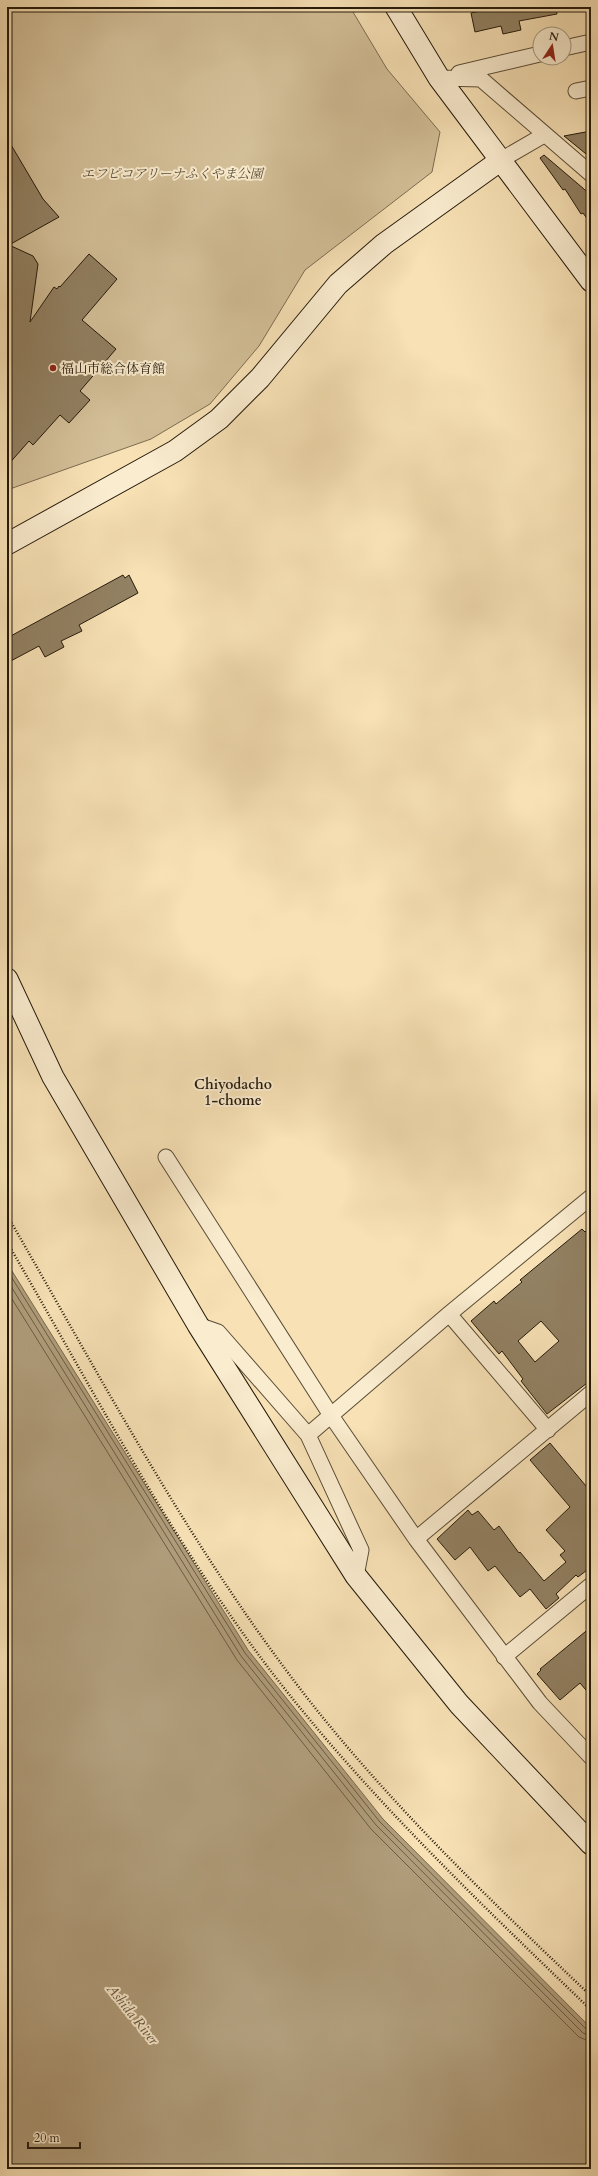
<svg xmlns="http://www.w3.org/2000/svg" width="598" height="2176" viewBox="0 0 598 2176" font-family="Cardo,'Noto Serif JP',serif">
  <style>
    .green { fill: #d3bf98; stroke: #7c6c52 }
    .water { fill: #b09d7b; stroke: #78694e }
    .lines { fill: none; stroke-linecap: round; stroke-linejoin: round }
    .shore { stroke: #6a5c43; stroke-width: 1 }
    .building { fill: #928163; stroke: #251a0b; fill-rule: evenodd }
    .street-casing { stroke: #5a4c36; stroke-width: 17 }
    .secondary-casing { stroke: #251a0b; stroke-width: 23 }
    .path { stroke: #251a0b; stroke-width: 2.5; stroke-dasharray: 1 2; stroke-linecap: butt }
    .street { stroke: #faeccf; stroke-width: 15 }
    .secondary { stroke: #faeccf; stroke-width: 21 }
    .poi-dot { fill: #8f2418; stroke: #faeccf; stroke-width: 1.5 }
    .labels { text-anchor: middle; stroke-width: 4; stroke-linejoin: round; paint-order: stroke }
    .park-label { font-size: 13px; font-style: italic; fill: #594c35; stroke: #faeccf }
    .poi-label { font-size: 13px; fill: #251a0b; stroke: #faeccf; text-anchor: start }
    .neighbourhood-label { font-size: 14px; font-weight: bold; fill: #251a0b; stroke: #faeccf }
    .water-label { font-size: 14px; font-style: italic; fill: #5d4e38; stroke: #faeccf }
  </style>
  <rect width="100%" height="100%" fill="#f7e1b5"/>
  <filter id="stains"><feTurbulence type="fractalNoise" baseFrequency=".005" numOctaves="4"/><feColorMatrix values="0 0 0 0 .2 0 0 0 0 .09 0 0 0 0 .02 0 0 0 .5 -.17"/></filter>
  <radialGradient id="worn" r=".72"><stop offset=".6" stop-color="#630" stop-opacity="0"/><stop offset="1" stop-color="#630" stop-opacity=".3"/></radialGradient>
  <path class="green" d="M7,7h343l37,62 53,63 -8,40 -127,98 -46,76 -49,58 -59,35 -144,51z"/>
  <path class="water" d="M7,1263l241,387 135,169 208,209v141h-584z"/>
  <g class="lines">
    <path class="shore" d="M7,1270l238,383 135,169 206,207 5,2
      M7,1280l234,376 135,169 207,208 8,3
      M7,1291l230,369 134,169 208,208 12,5"/>
  </g>
  <path class="building" d="M497,7h59l1,7 -38,7 2,9 -18,4 -2,-8 -26,6 -4,-19z
    M591,131v27l-27,-22z
    M7,138l36,61 16,18 -50,28 24,11 5,8 -8,58 24,-35 3,2 2,-3 1,1 29,-33 28,25 -35,41 34,29 -36,42 10,9 -21,23 -9,-8 -27,30 -4,-4 -22,25z
    M544,155l47,40v29l-8,-11 -2,1 -16,-25 -2,1 -23,-32z
    M123,575l2,3 4,-3 9,18 -59,32 3,6 -21,10 3,6 -19,10 -6,-11 -32,17v-25z
    M591,1227v153l-44,34 -26,-33 2,-2 -21,-28 -3,3 -28,-33 23,-20 2,3 26,-22 -2,-2 62,-51 3,3zM541,1321l18,20 -24,21 -17,-21z
    M550,1443l41,49v75l-13,10 -2,-2 -20,19 3,4 -13,11 -16,-20 -10,8 -25,-31 -7,5 -18,-24 -15,13 -18,-21 31,-29 4,5 6,-4 16,19 5,-4 20,27 1,-1 24,29 22,-19 -6,-7 5,-4 -19,-21 24,-23 -40,-47z
    M591,1627v69l-11,-13 -20,17 -23,-26 4,-4 -1,-1z"/>
  <g class="lines">
    <defs>
      <path id="street" d="M564,48l27,-6
        M459,73l81,-19
        M439,78l42,1 110,95
        M576,91l15,-3
        M501,160l43,-25
        M166,1157l166,260 84,122 124,164 51,54
        M449,1314l99,116
        M198,1325l20,7 90,103
        M416,1539l175,-146
        M356,1576l5,-26 -53,-115 141,-121 142,-117
        M504,1657l87,-72"/>
      <path id="secondary" d="M396,7l43,71 152,203
        M7,544l168,-93 44,-32 41,-41 78,-94 46,-40 117,-84
        M7,979l46,98 145,248 158,251 103,128 132,140"/>
    </defs>
    <use href="#street" class="street-casing"/>
    <use href="#secondary" class="secondary-casing"/>
    <path class="path" d="M7,1215c96,166 186,338 305,489 84,106 181,199 279,292
      M7,1242c84,144 162,295 263,428 97,126 207,230 321,340"/>
    <use href="#street" class="street"/>
    <use href="#secondary" class="secondary"/>
  </g>
  <circle class="poi-dot" cx="53" cy="368" r="4"/>
  <g class="labels">
    <g class="park-label">
      <text x="172" y="178">エフピコアリーナふくやま公園</text>
    </g>
    <g class="poi-label">
      <text x="61" y="373">福山市総合体育館</text>
    </g>
    <g class="neighbourhood-label">
      <text x="233" y="1089">Chiyodacho<tspan x="233" dy="16">1-chome</tspan></text>
    </g>
    <g class="water-label">
      <text transform="translate(133 2014) rotate(51)" y="5">Ashida River</text>
    </g>
  </g>
  <rect width="598" height="2176" fill="none" stroke="#f7e1b5" stroke-width="24"/>
  <rect x="8" y="8" width="582" height="2160" fill="none" stroke="#251a0b" stroke-width="2"/>
  <rect x="12" y="12" width="574" height="2152" fill="none" stroke="#251a0b"/>
  <g transform="translate(552 46) rotate(12)"><circle r="19" fill="#faeccf" stroke="#a59881"/>
  <path d="M0-3L7 15L0 10L-7 15Z" fill="#8f2418"/>
  <text y="-6" font-size="11" font-weight="bold" text-anchor="middle" fill="#251a0b">N</text>
  </g>
  <path d="M28 2142v6h52v-6" fill="none" stroke="#251a0b" stroke-width="2"/>
  <text x="34" y="2142" font-size="12" fill="#251a0b" stroke="#faeccf" stroke-width="3" paint-order="stroke">20 m</text>
  <rect width="100%" height="100%" filter="url(#stains)"/>
  <rect width="100%" height="100%" fill="url(#worn)"/>
</svg>
